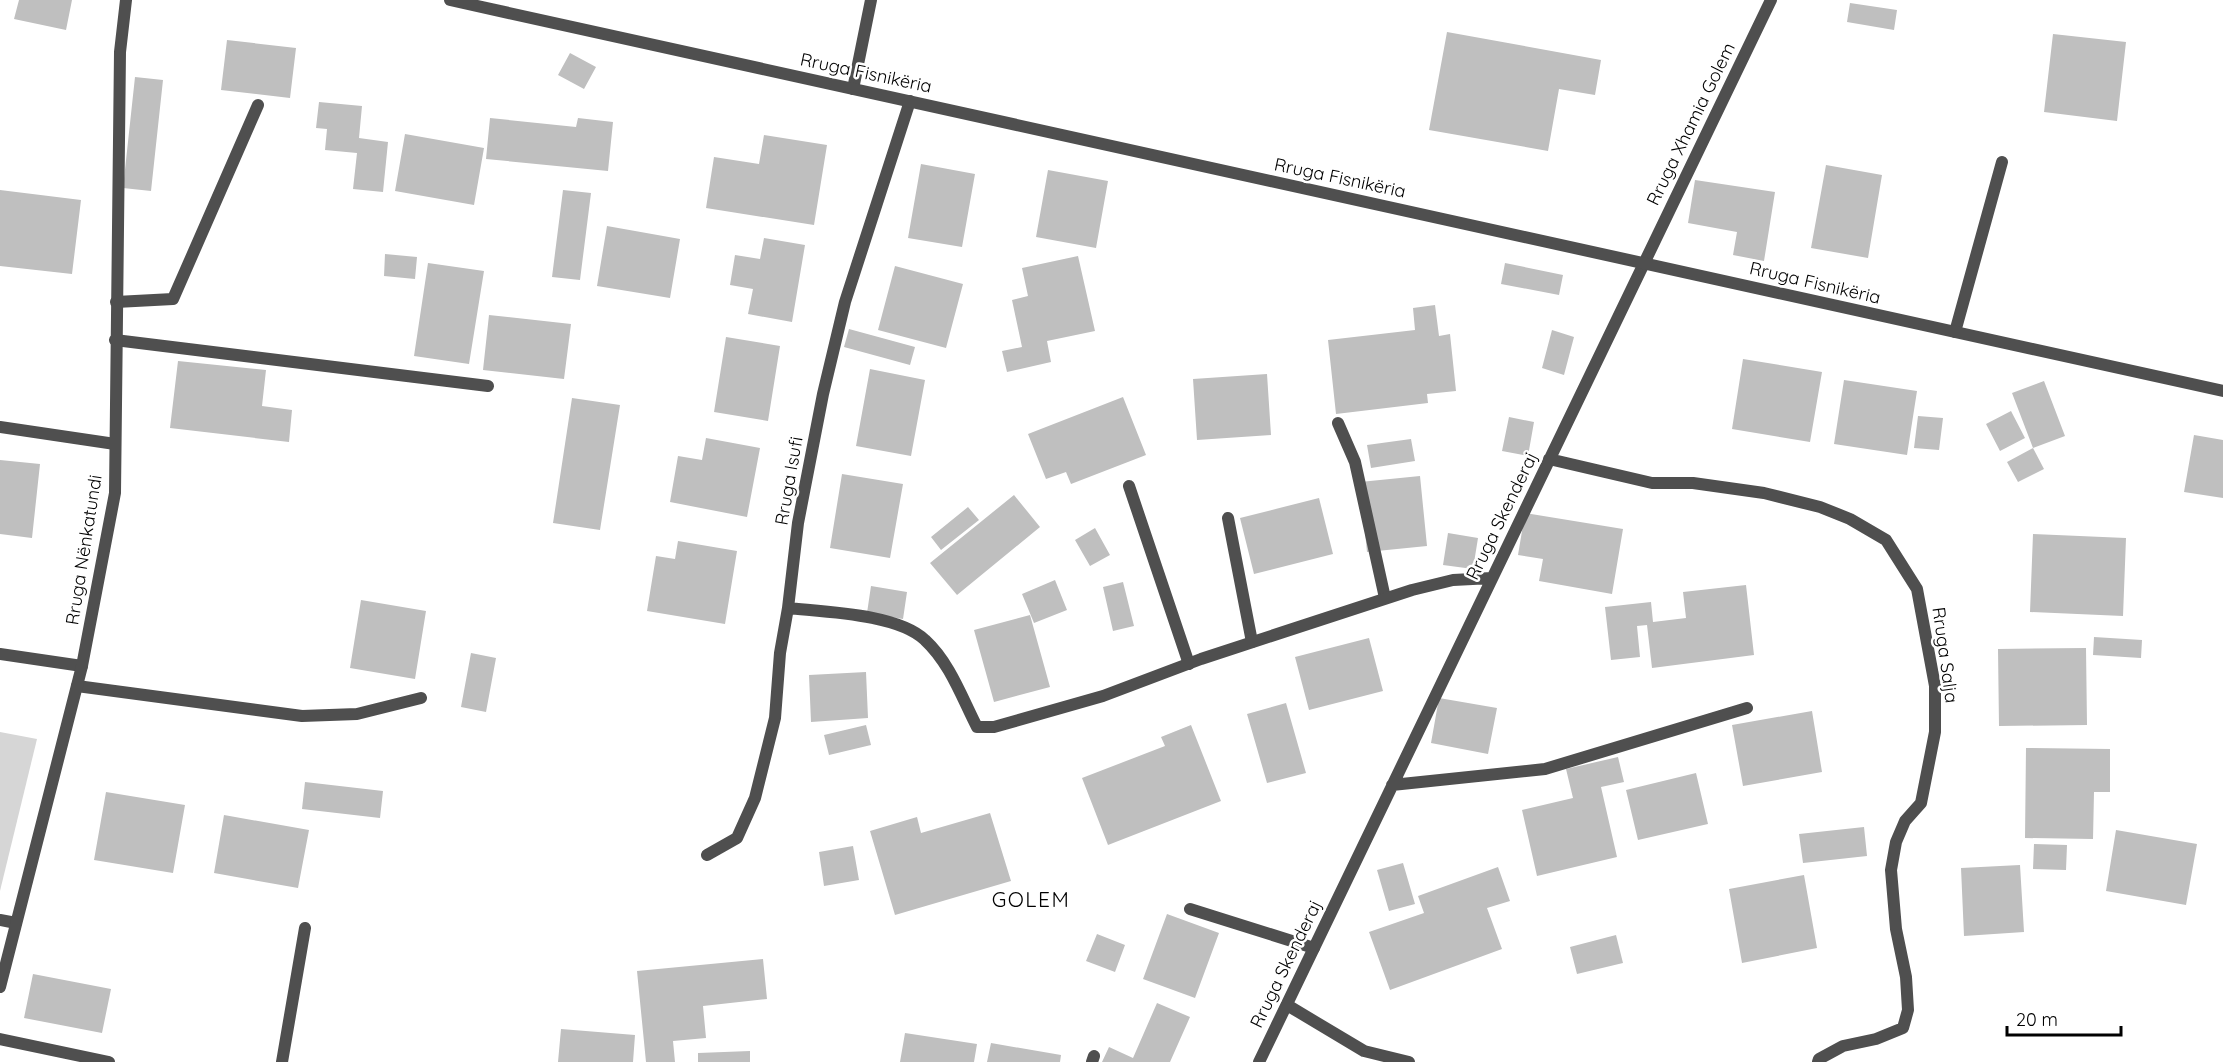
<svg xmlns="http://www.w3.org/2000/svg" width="2223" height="1062" viewBox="0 0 2223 1062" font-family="Quicksand,sans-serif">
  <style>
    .green { fill: #d6d6d6 }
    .building { fill: #bfbfbf }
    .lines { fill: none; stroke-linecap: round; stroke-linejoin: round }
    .service { stroke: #4f4f4f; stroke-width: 12 }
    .minor { stroke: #4f4f4f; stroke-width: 12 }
    .tertiary { stroke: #4f4f4f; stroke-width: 12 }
    .labels { text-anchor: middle; stroke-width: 5; stroke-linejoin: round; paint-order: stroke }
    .street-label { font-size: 18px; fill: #000; stroke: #fff }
    .quarter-label { font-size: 21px; letter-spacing: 1.5px; fill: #000; stroke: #fff }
  </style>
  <rect width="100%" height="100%" fill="#fff"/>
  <path class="green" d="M0,732l37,7 -37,152z"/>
  <path class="building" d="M19,0h53l-6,30 -52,-11z
    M1850,3l47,7 -3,20 -47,-8z
    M1447,32l154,28 -6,35 -36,-6 -11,62 -119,-21z
    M2053,34l73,8 -9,79 -73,-9z
    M227,40l69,8 -6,50 -69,-8z
    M570,53l26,14 -12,22 -26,-14z
    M135,77l28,3 -12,111 -28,-3z
    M319,102l43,4 -3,32 29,4 -5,50 -30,-3 4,-36 -32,-3 2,-21 -11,-1z
    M490,118l86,9 2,-9 35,4 -5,49 -122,-12z
    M405,134l79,14 -10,57 -79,-14z
    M764,135l63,10 -13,80 -108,-17 8,-51 45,7z
    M921,164l54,10 -13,73 -54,-9z
    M1826,165l56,10 -14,83 -57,-10z
    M1048,170l60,11 -12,67 -60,-11z
    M1695,180l80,12 -11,69 -31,-6 4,-23 -49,-9z
    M0,190l81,10 -9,74 -72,-8z
    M563,190l28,3 -11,87 -28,-3z
    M607,226l73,13 -10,59 -73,-12z
    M764,238l41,7 -13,77 -44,-8 5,-25 -23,-4 5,-30 25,4z
    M385,254l32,3 -2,22 -31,-3z
    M1078,256l17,75 -48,10 4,21 -44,10 -5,-21 20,-4 -10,-47 16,-4 -6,-28z
    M428,263l56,8 -15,93 -55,-8z
    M1505,263l58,12 -4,20 -58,-11z
    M895,266l68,18 -17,64 -68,-18z
    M1435,305l4,31 11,-2 6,57 -29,3 1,9 -92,11 -8,-74 87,-10 -2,-22z
    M489,315l82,9 -7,55 -81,-9z
    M849,329l66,18 -5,18 -66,-18z
    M1552,330l22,7 -10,38 -22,-7z
    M726,337l54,9 -12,75 -54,-9z
    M1743,359l79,13 -12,70 -78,-13z
    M178,361l88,9 -4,36 30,4 -3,32 -119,-14z
    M870,369l55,11 -14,76 -55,-10z
    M1267,374l4,61 -74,5 -4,-61z
    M1844,380l73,11 -10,64 -73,-11z
    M2044,381l21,55 -32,12 -21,-55z
    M1123,397l23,58 -75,29 -5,-12 -20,7 -18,-45z
    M572,398l48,7 -20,125 -47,-7z
    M2011,411l14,27 -25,13 -14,-27z
    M1918,416l25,2 -4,32 -25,-2z
    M1509,417l25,5 -6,34 -26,-5z
    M2194,435l29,5v58l-39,-6z
    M706,438l54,10 -13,69 -77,-15 8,-46 24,4z
    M1411,439l4,22 -44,7 -4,-23z
    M2033,448l11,21 -26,13 -11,-20z
    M0,460l40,4 -8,74 -32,-4z
    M842,474l61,10 -13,74 -60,-10z
    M1420,476l7,70 -60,6 -7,-70z
    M1014,495l26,32 -83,68 -27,-32z
    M1319,498l14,56 -79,20 -14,-56z
    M968,507l11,13 -38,30 -10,-13z
    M1525,513l98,16 -11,65 -73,-13 4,-22 -25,-4z
    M1095,528l15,27 -20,11 -15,-26z
    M1448,533l30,5 -5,31 -30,-4z
    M2033,534l93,4 -3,78 -93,-4z
    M678,541l59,10 -12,73 -78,-13 9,-55 19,3z
    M1055,580l12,30 -33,13 -12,-29z
    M1123,582l11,44 -21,5 -10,-44z
    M1746,585l8,70 -102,13 -5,-43 -10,1 3,31 -29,3 -6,-53 46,-5 2,20 33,-4 -3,-26z
    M871,586l36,6 -4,27 -36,-6z
    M361,600l65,11 -11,68 -65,-11z
    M1030,615l20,72 -56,15 -20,-72z
    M2094,637l48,3 -1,18 -48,-3z
    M1369,638l14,53 -74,19 -14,-53z
    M2086,648l1,77 -88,1 -1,-77z
    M471,653l25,5 -10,54 -25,-5z
    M866,672l2,46 -57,4 -2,-47z
    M1439,698l58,10 -9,46 -57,-11z
    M1286,703l20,70 -39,10 -20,-69z
    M1812,711l10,61 -79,14 -11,-61z
    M866,725l5,20 -42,10 -5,-20z
    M1191,725l30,76 -113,44 -26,-67 83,-32 -4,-9z
    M2026,748l84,1v43h-16l-1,47 -68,-1z
    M1618,757l6,25 -23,5 16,70 -80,19 -15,-66 51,-12 -7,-29z
    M1696,773l12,51 -70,16 -12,-50z
    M305,782l78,9 -3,27 -78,-9z
    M106,792l79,13 -12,68 -79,-13z
    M990,813l21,68 -116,34 -25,-84 47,-14 4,16z
    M224,815l85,15 -11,58 -84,-15z
    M1864,827l3,29 -64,7 -4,-29z
    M2116,830l81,14 -11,61 -80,-14z
    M2034,844l33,1 -1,25 -33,-1z
    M853,846l6,34 -35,6 -5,-34z
    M1403,863l12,41 -26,7 -12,-41z
    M2020,865l4,67 -60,4 -3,-68z
    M1498,867l12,34 -23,7 15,41 -112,41 -21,-58 55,-19 -6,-17z
    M1804,875l13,73 -75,15 -13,-74z
    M1167,914l52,19 -24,65 -52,-19z
    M1097,934l28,11 -10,27 -29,-11z
    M1616,935l7,28 -46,11 -7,-27z
    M763,959l4,40 -64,7 3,32 -33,3 2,21h-29l-9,-91z
    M33,974l78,15 -9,44 -78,-15z
    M1157,1003l33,14 -20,45h-68l7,-15 24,11z
    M561,1029l74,6 -2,27h-75z
    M905,1033l72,11 -3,18h-74z
    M991,1043l70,12 -1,7h-73z
    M750,1051v11h-52v-9z"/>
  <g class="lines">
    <path class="service" d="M853,89l18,-89
      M116,302l57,-3 85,-194
      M1955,332l47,-170
      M115,340l373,46
      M1338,423l17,39 30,136
      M0,427l115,17
      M1129,486l60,178
      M1228,518l24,124
      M0,654l82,12
      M77,686l225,30 55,-2 64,-16
      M1190,909l124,39
      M0,920l16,3
      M1287,1005l77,46 45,11
      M282,1062l23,-134
      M1092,1062l2,-6"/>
    <path class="minor" d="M1549,459l103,24h41l71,10 56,14 30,12 36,21 31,49 18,97v46l-14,71 -16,18 -9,21 -5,28 5,59 10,48 2,33 -5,18 -27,11 -33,7 -24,13 -1,3
      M788,608c38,4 110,6 137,32 25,23 37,58 52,87h17l109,-31 98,-37 211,-69 41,-10 39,-2
      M1392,785l153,-16 202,-61
      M707,855l30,-17 18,-40 20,-80 5,-65 8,-45 10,-85 25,-129 22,-92 65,-201
      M0,1039l109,23
      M1259,1062l512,-1062"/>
    <path class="tertiary" d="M450,0l1773,391
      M0,987l82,-321 33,-173 5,-441 6,-52"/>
  </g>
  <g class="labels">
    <g class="street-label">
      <text transform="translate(866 73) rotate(12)" y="6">Rruga Fisnikëria</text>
      <text transform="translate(1691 124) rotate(-64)" y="6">Rruga Xhamia Golem</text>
      <text transform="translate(1340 178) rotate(12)" y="6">Rruga Fisnikëria</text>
      <text transform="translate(1815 283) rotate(13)" y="6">Rruga Fisnikëria</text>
      <text transform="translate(789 481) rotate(-80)" y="6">Rruga Isufi</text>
      <text transform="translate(1502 516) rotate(-64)" y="6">Rruga Skenderaj</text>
      <text transform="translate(84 550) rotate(-81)" y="6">Rruga Nënkatundi</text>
      <text transform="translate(1945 655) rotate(82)" y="6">Rruga Salja</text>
      <text transform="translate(1286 964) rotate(-64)" y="6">Rruga Skenderaj</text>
    </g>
    <g class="quarter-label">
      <text x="1031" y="907">GOLEM</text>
    </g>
  </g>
  <path d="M2007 1026v9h114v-9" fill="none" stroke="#000000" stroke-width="3"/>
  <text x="2016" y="1026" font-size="18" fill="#000000" stroke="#ffffff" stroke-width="4.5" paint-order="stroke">20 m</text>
</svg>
